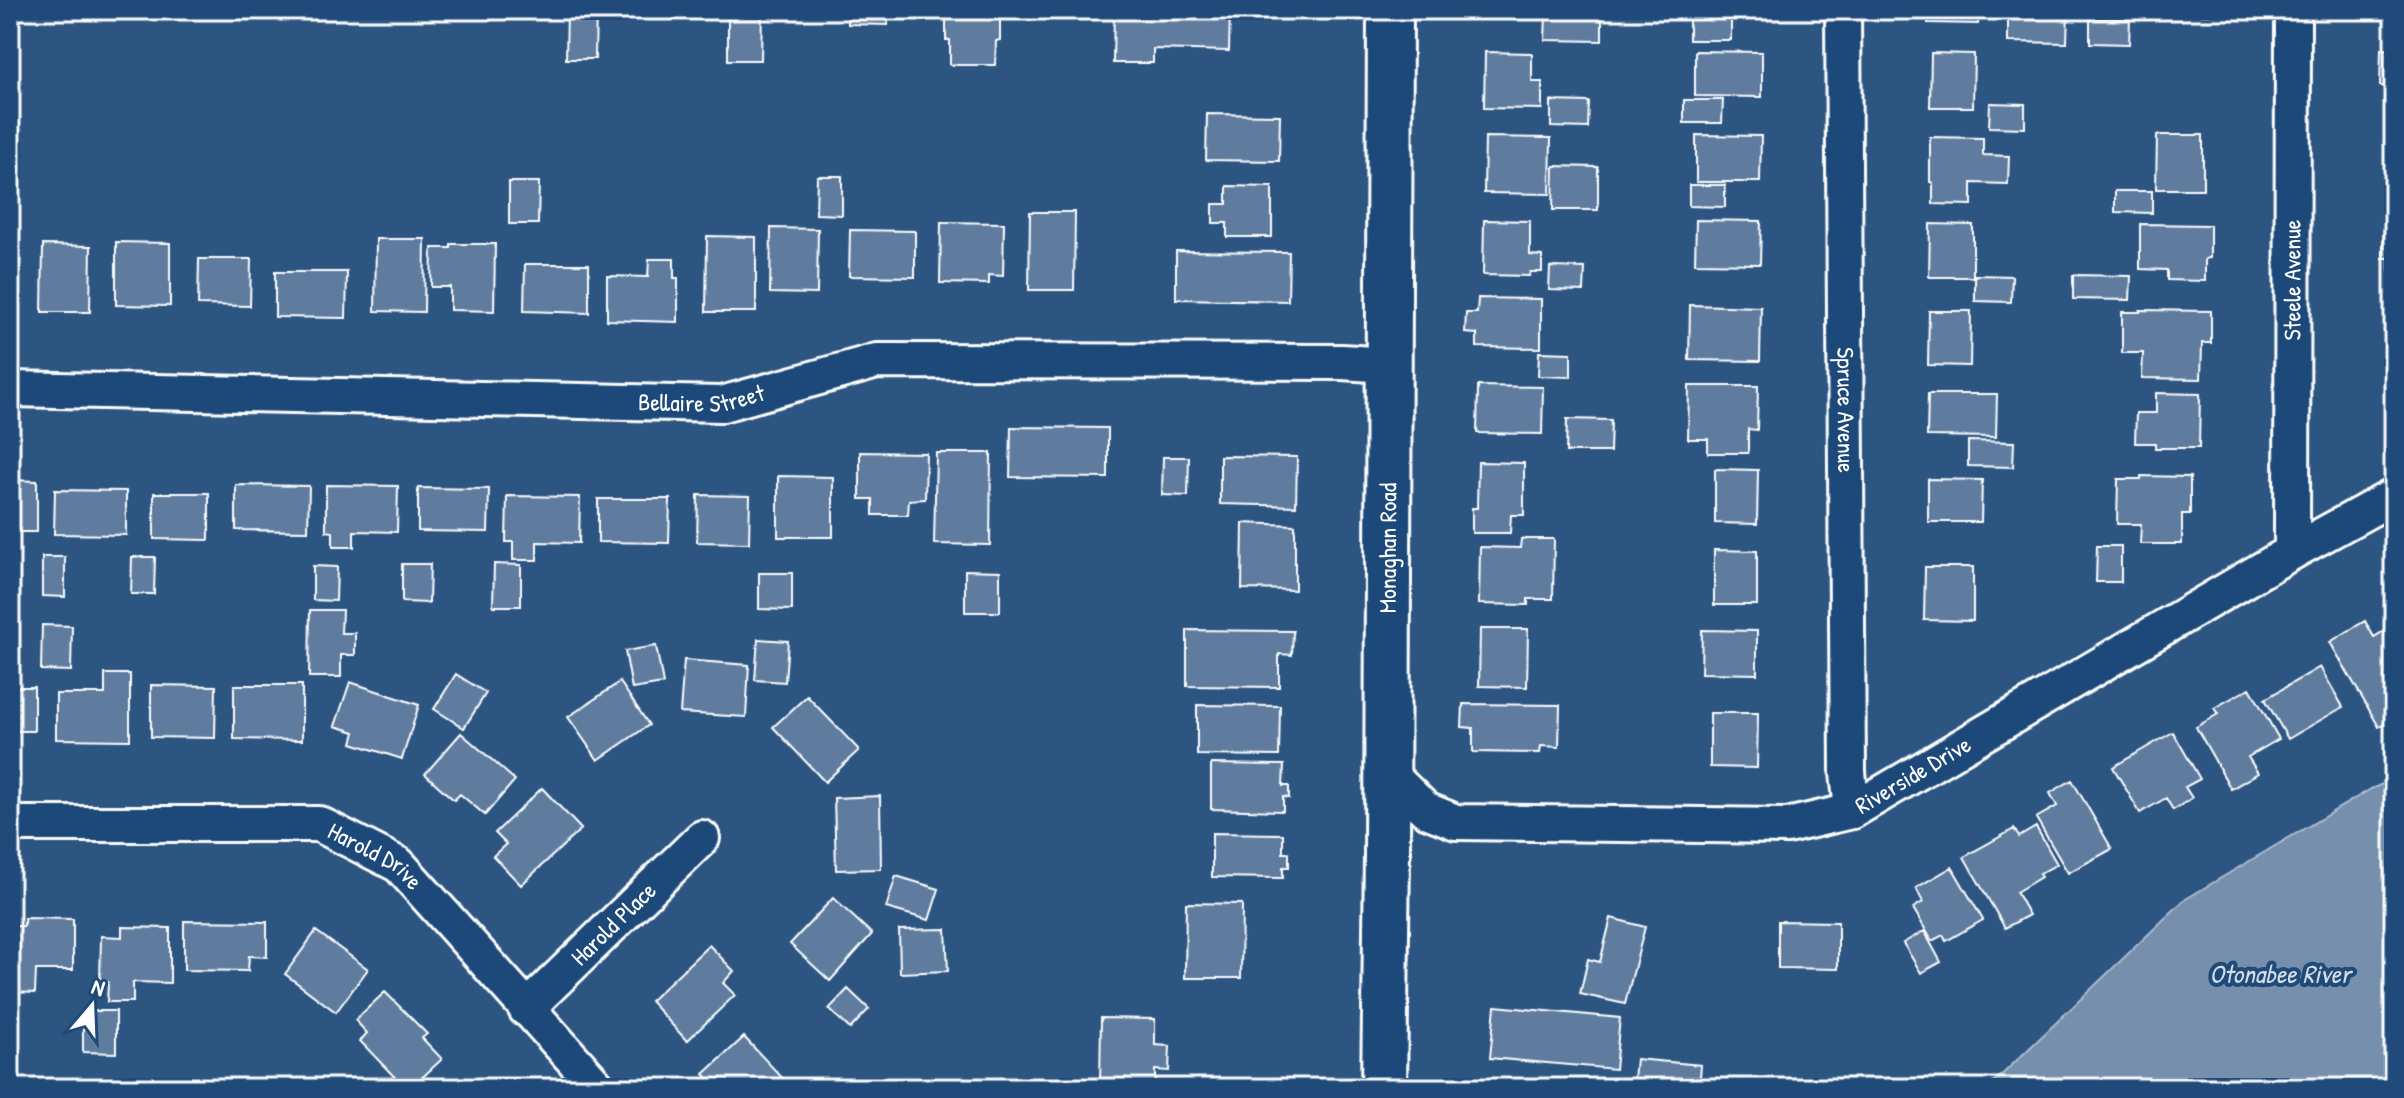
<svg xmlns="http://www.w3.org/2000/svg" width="2404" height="1098" viewBox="0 0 2404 1098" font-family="'Patrick Hand',sans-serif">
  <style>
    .water { fill: #748fad; stroke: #acbcce; stroke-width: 2 }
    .building { fill: #5e7c9f; stroke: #fff; stroke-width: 2 }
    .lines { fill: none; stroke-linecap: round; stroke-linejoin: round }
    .street-casing { stroke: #fff; stroke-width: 40 }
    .secondary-casing { stroke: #fff; stroke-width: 50 }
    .street { stroke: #1f4a7a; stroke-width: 34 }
    .secondary { stroke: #1f4a7a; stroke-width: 44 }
    .labels { text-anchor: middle; stroke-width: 8; stroke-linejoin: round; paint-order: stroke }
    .street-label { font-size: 24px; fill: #fff; stroke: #1f4a7a }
    .water-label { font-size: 26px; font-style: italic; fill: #d5dde6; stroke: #1f4a7a }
  </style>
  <rect width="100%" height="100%" fill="#2c5582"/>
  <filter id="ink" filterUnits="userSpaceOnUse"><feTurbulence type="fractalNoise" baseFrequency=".0125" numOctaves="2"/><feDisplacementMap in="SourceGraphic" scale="16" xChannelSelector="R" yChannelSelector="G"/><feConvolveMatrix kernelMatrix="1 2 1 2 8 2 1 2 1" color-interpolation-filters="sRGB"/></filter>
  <g filter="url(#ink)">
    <path class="water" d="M2394,779v309h-406l196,-188 187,-111z"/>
    <path class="building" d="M567,10h29l-1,49h-29z
      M728,10h34l-1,50h-33z
      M848,10h40v15l-40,-1z
      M946,10h54v30l-4,1 -1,24h-45v-25h-4z
      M1114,10h116l-1,41 -76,-2v14h-40z
      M1693,10h58v4l-23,-1v5l3,1v21h-42v-22h19v-5h-15z
      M1928,10h50v14l-50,-1z
      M2008,10h60l-1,33 -59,-1z
      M2143,10h68v4l-68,-1z
      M1546,15l56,1v25l-57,-1z
      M2090,18l40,1 -1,25 -39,-1z
      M2381,49l13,1v47h-6v-11h-8z
      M1695,51l67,1v45l-67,-1z
      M1485,52l47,1v29h10v27l-58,-1z
      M1931,53l43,1 -1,53h-43z
      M1684,100h39l-1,23h-38z
      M1551,101l38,1 -1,26 -37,-1z
      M1990,103l35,1v24l-36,-1z
      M1207,114l73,1 -1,46 -73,-1z
      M1696,135l65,1 -1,46h-64z
      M2157,135h46v54h-47z
      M1485,137l66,1 -1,56 -66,-1z
      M1930,137l53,1v17l26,1 -1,28 -36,-1v22l-39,-1v-21l-3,-1z
      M2391,138h3v55h-3z
      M1554,166l44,1v43h-45z
      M817,176h25v39l-26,-1z
      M509,182h30l-1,42h-29z
      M1689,185h36v22l-36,-1z
      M1227,186l45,1v50h-45v-14h-14v-19h14z
      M2115,191h37v22l-37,-1z
      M1030,212h45l-1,78h-45z
      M1484,220l46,1v34l12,1v16h-12l-1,4 -46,-1z
      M1696,220l65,1 -1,43 -65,-1z
      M941,222l63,1 -1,53 -14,-1v9l-49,-1z
      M2384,222h10v48h-5v-12h-6z
      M1930,224l43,1v52h-44z
      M2140,224l70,1v33l-5,1v22l-38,-1v-10l-27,-1z
      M771,228l47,1 -1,65 -47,-1z
      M850,230l65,1v46l-66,-1z
      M707,236l49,1v75h-50z
      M376,239h49l-1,73 -49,-1z
      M116,242l54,1v63l-54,-1z
      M451,244h44l-1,67 -44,-1v-23h-19l1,-39h19z
      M43,245l48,1 -1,66h-48z
      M1176,251l113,1 -1,49 -112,-2z
      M199,259h52l-1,47 -52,-1z
      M649,259h25v19h4v44l-71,-2v-44l41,1z
      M525,264h64v49l-65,-2z
      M1550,267l35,1 -1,23 -35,-1z
      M275,272h72l-1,46 -71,-1z
      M1975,275l37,1 -1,26 -36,-1z
      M2073,275l58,1 -1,24 -57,-1z
      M1478,298l63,1v49l-64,-1v-13l-12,-1 1,-20h11z
      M1690,305l71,2 -1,54 -71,-1z
      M2140,310l71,1v32h-9l-1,36 -59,-1 1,-25h-21v-41h18z
      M1929,311h42l-1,55 -42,-1z
      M1539,352l32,1v24l-33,-1z
      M1478,386l65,1 -1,47 -65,-1z
      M1689,386h69l-1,44 -9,-1v24h-40v-14h-20z
      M2156,393l44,1 -1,54h-44v-5h-20l1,-30h20z
      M1928,394h69l-1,43 -69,-1z
      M1567,419l44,1 -1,32h-44z
      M1011,427l97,1v50l-98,-1z
      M1968,441l46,1 -1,25 -45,-1z
      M860,452l66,1 -1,46 -16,1 -1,15h-35v-16h-13z
      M936,453h55l-1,92 -56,-1z
      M1220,456l77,1 -1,49 -76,-2z
      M1163,457h26l-1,39 -26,-1z
      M1478,462l46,1v52h-13l-1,18h-38v-25h5z
      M1715,469l43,1 -1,54 -42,-1z
      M778,476l55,1v60h-55z
      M2141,476l49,1v37h-8v30h-42l1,-20h-24l1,-45h23z
      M1928,479l54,1 -1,42h-53z
      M10,480l27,1v51h-27z
      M236,485l73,1 -1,45 -72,-1z
      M326,485l72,1 -1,46 -43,-1v16h-21v-15l-7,-1z
      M418,488l71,1 -1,43 -70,-1z
      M55,490l71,1v44l-72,-1z
      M154,493h55v47l-55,-1z
      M698,495l52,1 -1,47 -52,-1z
      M507,496l73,1 -1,46 -42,-1v18h-24v-18h-7z
      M598,499h72l-1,44 -71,-1z
      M1243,523l52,2v65l-53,-1z
      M1521,539h33l-1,60h-25v6l-49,-1 1,-57 40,1z
      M2097,546h24v36h-25z
      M1714,550l43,1v54h-43z
      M42,557h23v40l-23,-1z
      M132,557h23l-1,37h-23z
      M402,564h28l-1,39 -27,-1z
      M494,564l27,1v41h-28z
      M313,566l24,1 -1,34 -23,-1z
      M1925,567h48v54l-49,-1z
      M965,570l35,1v41h-35z
      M759,573h33v37l-33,-1z
      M310,610h32l-1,23h14v22h-14v22h-32z
      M2365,621l9,16 20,-12v94l-15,8 -49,-85z
      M42,625l30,1 -1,45 -30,-1z
      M1480,629h48l-1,58 -48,-1z
      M1187,630l106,1 -1,24 -13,-1v33l-92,-1z
      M1702,630l55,1v43l-56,-1z
      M758,639l30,2 -3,41 -30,-2z
      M656,646l7,38 -31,5 -7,-38z
      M684,660l65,5 -3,52 -66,-4z
      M2320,667l23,40 -55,32 -23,-40z
      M105,674h25v66l-74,-1v-45h49z
      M456,674l30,19 -22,35 -30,-19z
      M350,682l69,23 -17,54 -50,-16 3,-11 -20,-6z
      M620,682l29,43 -51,35 -30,-43z
      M151,685l65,1 -1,52 -64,-1z
      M234,685h68v55l-68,-1z
      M10,687h24v44h-24z
      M2250,688l29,51 -31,18 10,16 -27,16 -35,-62 22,-13 -4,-6z
      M807,696l52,54 -34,32 -52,-55z
      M1463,704l97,1 -1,42 -18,-1 -1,7 -67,-1v-24l-11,-1z
      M1197,705l83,1 -1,50 -82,-1z
      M1710,713h48l-1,55 -47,-1z
      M2173,732l27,47 -15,8 7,11 -19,12 -7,-12 -26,15 -27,-46z
      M461,733l54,47 -30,35 -25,-21 -6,6 -29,-26z
      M1211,764l73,1 -1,21h6v12l-6,-1v14l-72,-2z
      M2072,780l40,69 -44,24 -32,-55 21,-12 -7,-13z
      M542,788l39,41 -60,56 -28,-29 13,-12 -11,-11z
      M880,796l1,73 -45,1 -2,-72z
      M2036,827l21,37 -18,10 2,3 -25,15 13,23 -24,13 -41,-71 50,-28 5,8z
      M1212,833l71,1v19h6v14h-6v11l-71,-1z
      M1952,867l31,53 -37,21 -3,-6 -11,6 -19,-33 10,-6 -7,-14z
      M896,876l43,13 -10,31 -43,-12z
      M833,898l39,36 -42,47 -40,-37z
      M1186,903l56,1 -1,74h-56z
      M24,918l49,1v51h-37l-1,23 -24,-1 -1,-66h14z
      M1611,918l34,9 -20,77 -45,-10 8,-35 12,3z
      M184,921l83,1v35l-18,-1 -1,15 -64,-1z
      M1778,921l60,1v47l-60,-1z
      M122,927l48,1v55l-37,-1v20h-26l1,-20h-8l1,-46 21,1z
      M946,929l2,42 -48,2 -1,-43z
      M316,931l52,38 -32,43 -51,-38z
      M1924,931l17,31 -20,11 -18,-30z
      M709,945l25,26 -11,12 12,12 -48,46 -37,-40z
      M848,989l21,20 -19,20 -21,-20z
      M385,992l42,42 -5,4 20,21 -31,29h-6l-45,-47 7,-8 -12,-13z
      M1495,1006l125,12 -5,51 -125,-11z
      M83,1011h33v42l-33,-1z
      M1101,1018l54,1v26l15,1 -1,25 -14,-1v17l-55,-1z
      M744,1037l45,48 -4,3h-67l-14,-14z
      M1636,1059l65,6 -2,23h-66z"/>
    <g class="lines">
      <defs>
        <g id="street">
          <path id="s1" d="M1843,10l5,762 4,39"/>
          <path id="s2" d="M10,389l712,15 155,-43 465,1 46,3"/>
          <path id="s3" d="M2292,552l1,-542"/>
          <path id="s4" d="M1388,773l38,37 30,12 331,4 65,-15 440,-259 102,-56"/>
          <path id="s5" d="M10,824h309l80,41 200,223"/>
          <path id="s6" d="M526,1009l176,-171"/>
        </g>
        <g id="secondary">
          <path id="s7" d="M1384,1088l3,-233 3,-845"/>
        </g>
      </defs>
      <use href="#street" class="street-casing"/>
      <use href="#secondary" class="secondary-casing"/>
      <use href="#street" class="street"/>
      <use href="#secondary" class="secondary"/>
    </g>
  </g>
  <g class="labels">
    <g class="street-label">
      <text dy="8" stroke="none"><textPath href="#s3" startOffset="272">Steele Avenue</textPath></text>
      <text dy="8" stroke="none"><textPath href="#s2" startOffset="692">Bellaire Street</textPath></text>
      <text dy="8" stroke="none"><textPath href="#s1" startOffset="400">Spruce Avenue</textPath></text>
      <text dy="8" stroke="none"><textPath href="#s7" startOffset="540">Monaghan Road</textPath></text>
      <text dy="8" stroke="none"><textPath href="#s4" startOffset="554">Riverside Drive</textPath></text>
      <text dy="8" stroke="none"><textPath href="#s5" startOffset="374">Harold Drive</textPath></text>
      <text dy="8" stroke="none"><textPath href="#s6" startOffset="122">Harold Place</textPath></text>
    </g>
    <g class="water-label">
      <text x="2280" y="983">Otonabee River</text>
    </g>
  </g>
  <rect width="2404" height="1098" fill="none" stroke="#1f4a7a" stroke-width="40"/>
  <rect x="20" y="20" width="2364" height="1058" fill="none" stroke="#fff" stroke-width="3" filter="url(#ink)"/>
  <g transform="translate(92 1006) rotate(19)" stroke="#1f4a7a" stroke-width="6" paint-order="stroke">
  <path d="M0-6L14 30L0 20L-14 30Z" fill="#ffffff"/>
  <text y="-12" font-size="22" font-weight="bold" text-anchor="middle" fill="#ffffff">N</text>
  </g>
</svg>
